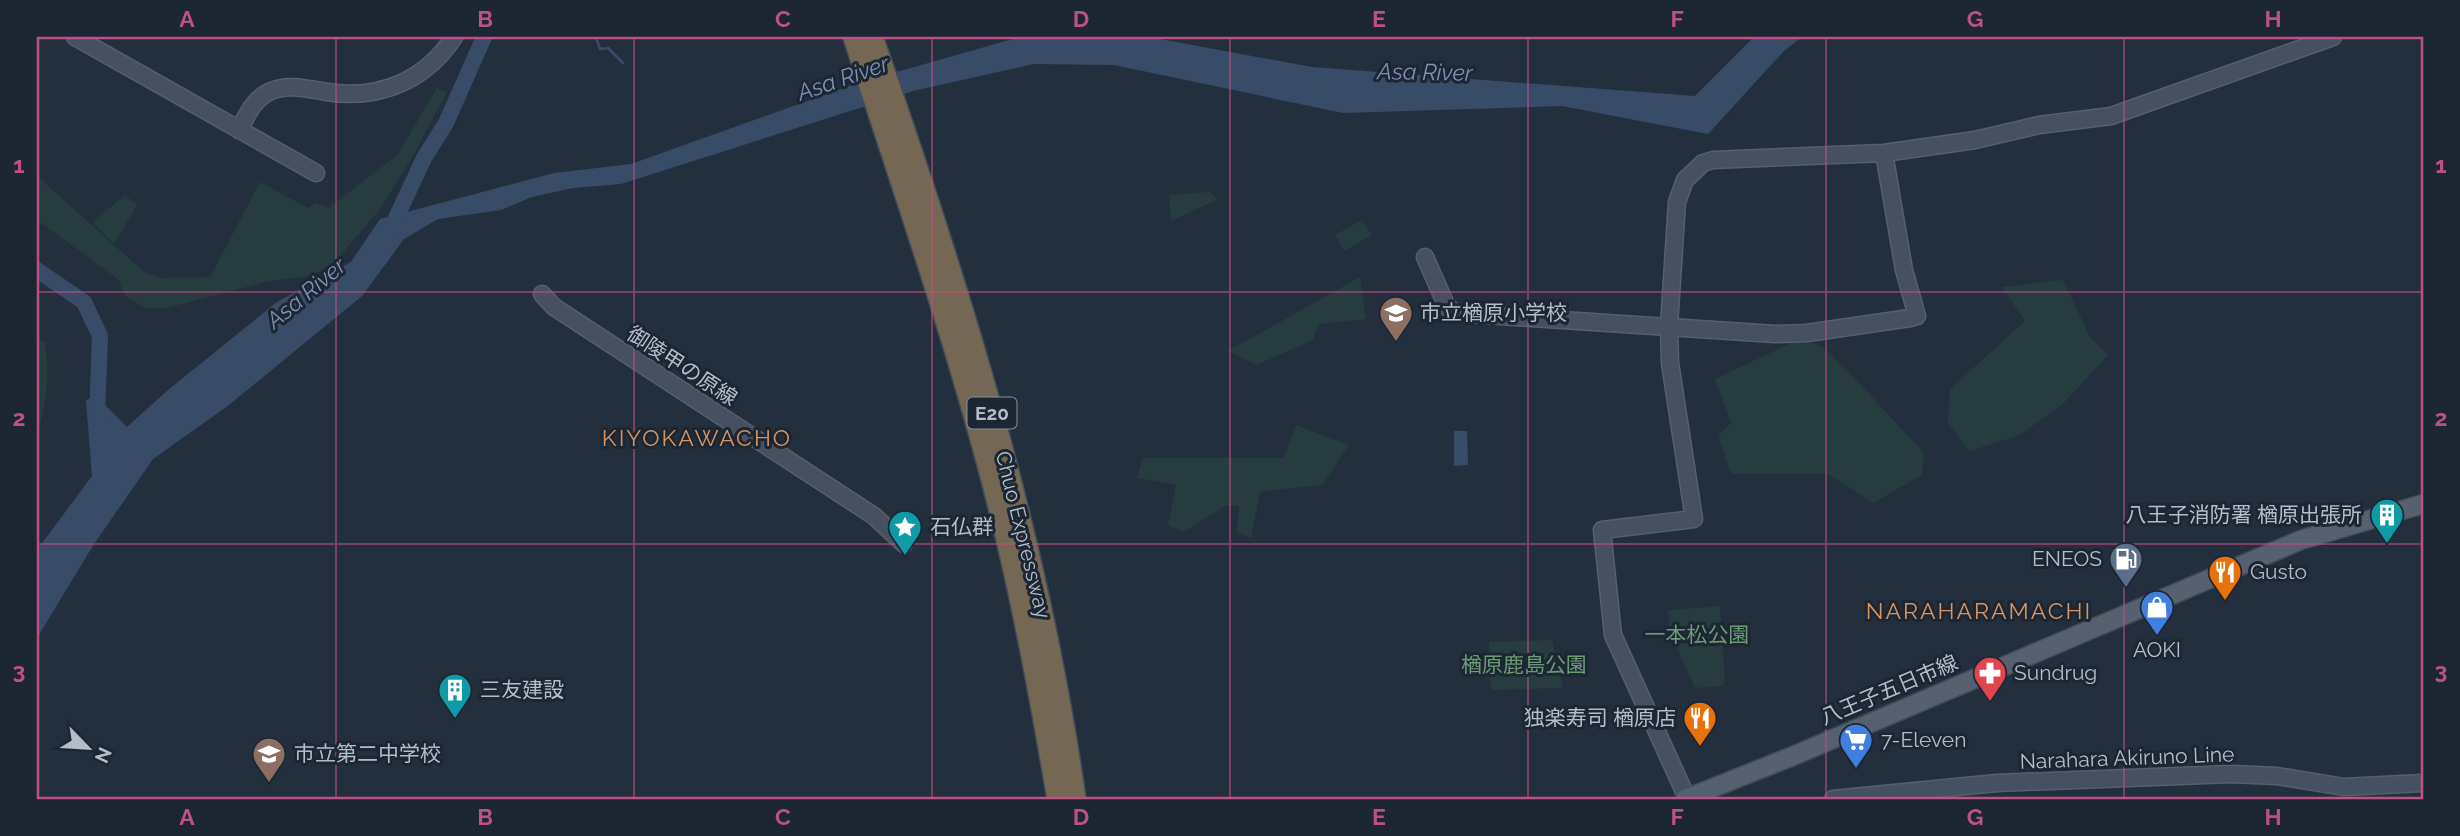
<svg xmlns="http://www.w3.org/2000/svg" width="2460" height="836" viewBox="0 0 2460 836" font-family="Raleway,'Noto Sans JP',sans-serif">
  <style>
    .green { fill: #263c3f }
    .water { fill: #394c67 }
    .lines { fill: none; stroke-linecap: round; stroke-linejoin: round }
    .stream { stroke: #394c67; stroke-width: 2.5 }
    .river { stroke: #394c67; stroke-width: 16 }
    .secondary-casing { stroke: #565f6c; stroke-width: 19 }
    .primary-casing { stroke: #414a57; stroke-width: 21 }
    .highway-casing { stroke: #434c59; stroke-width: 24 }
    .secondary { stroke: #465061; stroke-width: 16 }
    .primary { stroke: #56606e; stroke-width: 18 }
    .highway { stroke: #746855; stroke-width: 21 }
    .grid { fill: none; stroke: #bd5182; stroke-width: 2; stroke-opacity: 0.55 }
    .labels { text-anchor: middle; stroke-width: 6; stroke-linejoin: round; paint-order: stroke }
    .shield { fill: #1d2633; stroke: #878f9c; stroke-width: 2 }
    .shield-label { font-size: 19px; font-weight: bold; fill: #b4bcc9 }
    .poi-label { font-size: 21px; fill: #b4bcc9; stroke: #1d2633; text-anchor: start }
    .street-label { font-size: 21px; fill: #b4bcc9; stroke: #1d2633 }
    .park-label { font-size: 21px; fill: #6b9a76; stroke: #1d2633 }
    .water-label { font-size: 23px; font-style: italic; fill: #7c92b1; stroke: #1d2633 }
    .neighbourhood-label { font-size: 23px; letter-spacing: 2px; fill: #d59563; stroke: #1d2633 }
    .neatline { fill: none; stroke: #bd5182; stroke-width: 2.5 }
    .grid-label { font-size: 23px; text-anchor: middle; font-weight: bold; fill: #bd5182 }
  </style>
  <rect width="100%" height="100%" fill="#242f3e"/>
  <path class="green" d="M437,88l10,4 -38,71 -29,46 -46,54 -21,12 -48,7 -102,27 -18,-1 -20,-12 -7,-17 -81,-59v-44l107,96 17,6 49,-1 50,-95 48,26 8,-5 13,5 69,-54z
    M1209,192l9,7 -47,22 -2,-26z
    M125,195l12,10 -23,39 -21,-22z
    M1362,220l10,15 -28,16 -9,-16z
    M1360,277l6,42 -48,5 -5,16 -57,25 -28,-14z
    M2063,280l27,57 18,18 -45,49 -43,31 -50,16 -22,-28 2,-34 75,-68 -23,-34z
    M40,340l5,2c5,38 2,58 -8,94v-90z
    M1795,341l25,4 27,25 77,83 -2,22 -49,28 -44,-29h-98l-13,-38 13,-13 -16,-44z
    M1296,425l53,20 -27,40 -62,7 -9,46 -14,-6 2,-26h-14l-41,26 -16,-7 8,-40 -39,-7 6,-20h141z
    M1720,606l5,76 -3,4 -27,2 -25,-55 -2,-23z
    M1552,640l11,48 -72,2 -2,-48z"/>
  <path class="water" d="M1020,37h129l163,30 383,29 59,-59h48l-18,14 -76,83 -146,-28 -219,7 -229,-48 -80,-1 -121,27 -292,93 -48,4 -41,9 -31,13 -63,9 -34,20 -42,57 -133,109 -76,54 -59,85 -57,94v-88l55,-74 -6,-76 10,-4 31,31 41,-37 109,-88 74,-40 29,-43 174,-46 77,-9 227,-81z
    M1454,431h13l1,34 -14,1z"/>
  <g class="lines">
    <path class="stream" d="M596,37l4,12 8,-1 15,15"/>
    <path class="river" d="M390,231l34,-73 22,-35 38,-86
      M37,270l47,32 16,34 -3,80"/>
    <defs>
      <path id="secondary" d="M75,37l241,136
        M239,130c8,-15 14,-30 30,-38 18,-9 39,-3 58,0 52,8 98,-11 127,-55
        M1425,257l22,50 9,6 319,21 32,-1 103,-15 7,-2 -13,-46 -20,-117
        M542,294l12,13 320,209 30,28
        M1697,799l-10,-1 -74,-163 -11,-105 92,-11 -24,-156 -1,-37 8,-124 8,-22 18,-17 10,-3 171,-7 91,-13 64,-15 72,-9 222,-79
        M1833,799l164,-16 234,-9 46,2 67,11 79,-4"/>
      <path id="primary" d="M1685,799l108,-43 508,-216 122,-36"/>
      <path id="highway" d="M854,37c50,154 104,308 144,466 25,98 43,197 60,296
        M872,37c87,248 166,501 203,762"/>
    </defs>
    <use href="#secondary" class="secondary-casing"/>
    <use href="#primary" class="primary-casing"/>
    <use href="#highway" class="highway-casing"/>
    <use href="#secondary" class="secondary"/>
    <use href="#primary" class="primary"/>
    <use href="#highway" class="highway"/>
  </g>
  <path class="grid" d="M336,37v762M634,37v762M932,37v762M1230,37v762M1528,37v762M1826,37v762M2124,37v762M37,292h2386M37,544h2386"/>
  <defs>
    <symbol id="school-pin" viewBox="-11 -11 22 30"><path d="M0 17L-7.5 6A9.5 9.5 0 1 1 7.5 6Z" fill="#8d6e63" stroke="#1d2633"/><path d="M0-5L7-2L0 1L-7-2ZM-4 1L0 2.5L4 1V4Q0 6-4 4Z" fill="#fff"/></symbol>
    <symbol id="building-pin" viewBox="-11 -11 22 30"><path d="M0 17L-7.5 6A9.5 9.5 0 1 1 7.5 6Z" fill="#0f9aa8" stroke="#1d2633"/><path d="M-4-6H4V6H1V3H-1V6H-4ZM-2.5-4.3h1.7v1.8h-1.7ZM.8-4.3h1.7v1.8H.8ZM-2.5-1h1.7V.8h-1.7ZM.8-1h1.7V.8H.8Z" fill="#fff"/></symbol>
    <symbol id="sight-pin" viewBox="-11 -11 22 30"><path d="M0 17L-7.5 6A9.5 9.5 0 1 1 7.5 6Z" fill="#0f9aa8" stroke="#1d2633"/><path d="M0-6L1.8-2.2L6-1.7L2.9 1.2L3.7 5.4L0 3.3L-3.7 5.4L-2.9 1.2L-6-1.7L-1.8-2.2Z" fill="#fff"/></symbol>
    <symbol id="fuel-pin" viewBox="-11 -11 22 30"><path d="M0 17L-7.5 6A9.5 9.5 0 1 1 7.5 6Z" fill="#5c6f8a" stroke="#1d2633"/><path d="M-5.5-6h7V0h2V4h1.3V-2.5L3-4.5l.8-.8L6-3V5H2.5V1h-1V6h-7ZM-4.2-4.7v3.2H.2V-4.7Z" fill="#fff"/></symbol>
    <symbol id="restaurant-pin" viewBox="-11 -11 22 30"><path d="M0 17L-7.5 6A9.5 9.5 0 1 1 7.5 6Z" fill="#e8710a" stroke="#1d2633"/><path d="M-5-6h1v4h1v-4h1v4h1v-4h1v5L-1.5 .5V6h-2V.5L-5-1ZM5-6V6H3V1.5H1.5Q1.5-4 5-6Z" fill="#fff"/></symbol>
    <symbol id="shop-pin" viewBox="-11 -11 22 30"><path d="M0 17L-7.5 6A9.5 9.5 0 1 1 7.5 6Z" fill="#3f7fe0" stroke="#1d2633"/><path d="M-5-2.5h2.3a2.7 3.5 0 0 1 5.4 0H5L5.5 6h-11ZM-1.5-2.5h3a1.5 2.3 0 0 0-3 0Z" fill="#fff"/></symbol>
    <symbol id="pharmacy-pin" viewBox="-11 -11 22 30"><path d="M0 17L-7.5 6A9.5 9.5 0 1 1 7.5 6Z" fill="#e0444e" stroke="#1d2633"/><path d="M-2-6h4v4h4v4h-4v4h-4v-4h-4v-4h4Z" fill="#fff"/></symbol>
    <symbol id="supermarket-pin" viewBox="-11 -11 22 30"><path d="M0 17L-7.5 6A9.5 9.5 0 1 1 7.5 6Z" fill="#3f7fe0" stroke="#1d2633"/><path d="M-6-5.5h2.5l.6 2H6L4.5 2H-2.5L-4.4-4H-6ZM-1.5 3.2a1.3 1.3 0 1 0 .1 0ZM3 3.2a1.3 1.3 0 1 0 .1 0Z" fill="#fff"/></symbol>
  </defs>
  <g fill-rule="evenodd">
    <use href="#school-pin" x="1377" y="294" width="38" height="52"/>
    <use href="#building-pin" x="2368" y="496" width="38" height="52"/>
    <use href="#sight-pin" x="886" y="508" width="38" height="52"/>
    <use href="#fuel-pin" x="2107" y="540" width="38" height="52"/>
    <use href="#restaurant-pin" x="2206" y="553" width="38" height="52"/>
    <use href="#shop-pin" x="2138" y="588" width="38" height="52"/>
    <use href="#pharmacy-pin" x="1971" y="654" width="38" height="52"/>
    <use href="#building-pin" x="436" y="671" width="38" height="52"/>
    <use href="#restaurant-pin" x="1681" y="699" width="38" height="52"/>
    <use href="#supermarket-pin" x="1837" y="721" width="38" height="52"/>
    <use href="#school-pin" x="250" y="735" width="38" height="52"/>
  </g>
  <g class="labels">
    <rect class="shield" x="967.5" y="397.5" width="49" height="31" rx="5"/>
    <g class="shield-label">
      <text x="992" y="420">E20</text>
    </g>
    <g class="poi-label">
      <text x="1420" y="320">市立楢原小学校</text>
      <text x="2362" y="522" text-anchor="end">八王子消防署 楢原出張所</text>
      <text x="930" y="534">石仏群</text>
      <text x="2102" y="566" text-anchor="end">ENEOS</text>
      <text x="2250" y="579">Gusto</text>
      <text x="2157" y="657" text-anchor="middle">AOKI</text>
      <text x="2014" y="680">Sundrug</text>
      <text x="480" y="697">三友建設</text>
      <text x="1676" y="725" text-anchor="end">独楽寿司 楢原店</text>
      <text x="1881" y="747">7-Eleven</text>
      <text x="294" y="761">市立第二中学校</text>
    </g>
    <g class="street-label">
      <text transform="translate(682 366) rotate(33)" y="7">御陵甲の原線</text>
      <text transform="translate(1023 535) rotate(76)" y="7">Chuo Expressway</text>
      <text transform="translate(1889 690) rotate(-23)" y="7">八王子五日市線</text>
      <text transform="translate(2127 758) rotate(-2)" y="7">Narahara Akiruno Line</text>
    </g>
    <g class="park-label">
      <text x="1697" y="642">一本松公園</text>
      <text x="1524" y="672">楢原鹿島公園</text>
    </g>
    <g class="water-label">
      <text transform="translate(1425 72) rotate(1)" y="8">Asa River</text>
      <text transform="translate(843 78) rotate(-19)" y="8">Asa River</text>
      <text transform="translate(306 293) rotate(-40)" y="8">Asa River</text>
    </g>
    <g class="neighbourhood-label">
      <text x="697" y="446">KIYOKAWACHO</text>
      <text x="1979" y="619">NARAHARAMACHI</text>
    </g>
  </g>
  <rect width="2460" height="836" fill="none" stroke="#1d2633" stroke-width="77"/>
  <g transform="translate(88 748) rotate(115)" stroke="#1d2633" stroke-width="5" paint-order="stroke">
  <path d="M0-5L12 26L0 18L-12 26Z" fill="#b4bcc9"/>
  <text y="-10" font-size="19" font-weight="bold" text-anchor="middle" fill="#b4bcc9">N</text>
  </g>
  <rect x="38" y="38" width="2384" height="760" class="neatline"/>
  <g class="grid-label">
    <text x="187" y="27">A</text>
    <text x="485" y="27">B</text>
    <text x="783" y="27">C</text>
    <text x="1081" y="27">D</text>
    <text x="1379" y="27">E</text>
    <text x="1677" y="27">F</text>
    <text x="1975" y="27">G</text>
    <text x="2273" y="27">H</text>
    <text x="19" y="173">1</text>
    <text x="2441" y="173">1</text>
    <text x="19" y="426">2</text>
    <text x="2441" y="426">2</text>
    <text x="19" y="679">3</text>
    <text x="2441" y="679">3</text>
    <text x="187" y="825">A</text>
    <text x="485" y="825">B</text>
    <text x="783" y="825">C</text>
    <text x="1081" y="825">D</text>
    <text x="1379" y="825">E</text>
    <text x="1677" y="825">F</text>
    <text x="1975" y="825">G</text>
    <text x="2273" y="825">H</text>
  </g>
</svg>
